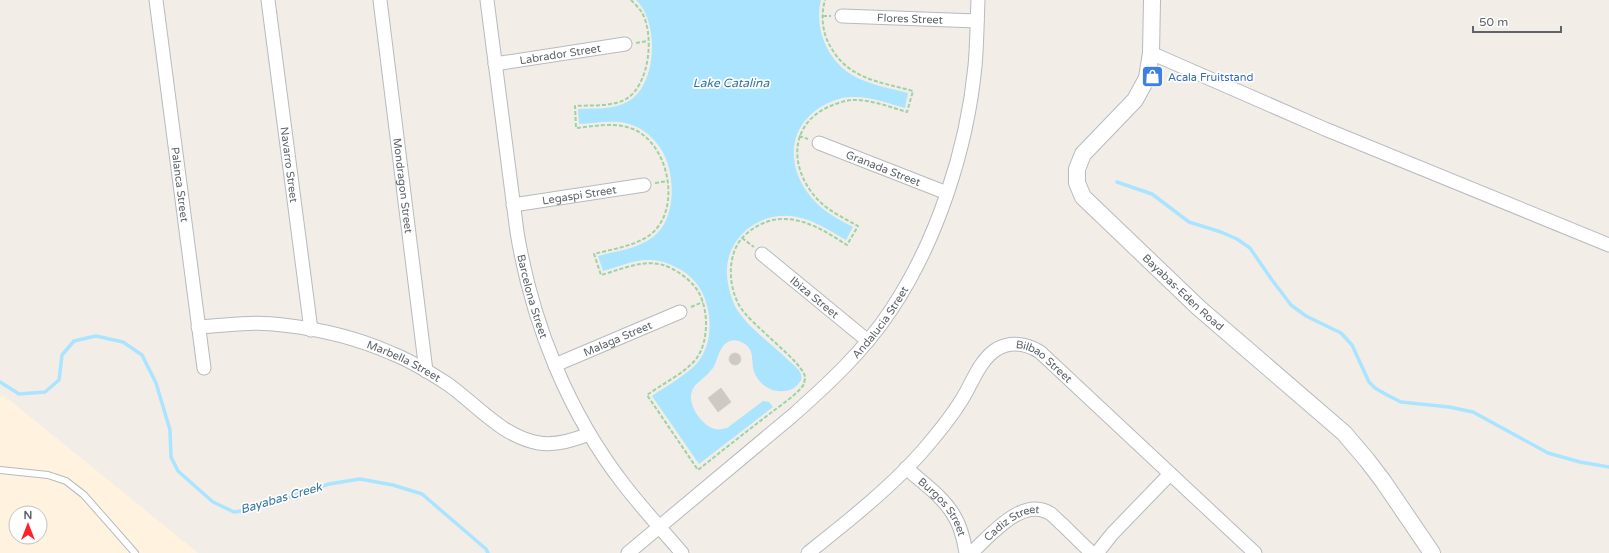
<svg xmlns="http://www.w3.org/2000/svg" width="1609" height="553" viewBox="0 0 1609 553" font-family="'Varela Round',sans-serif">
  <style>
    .commercial { fill: #fff3df; fill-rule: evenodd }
    .water { fill: #aae4ff }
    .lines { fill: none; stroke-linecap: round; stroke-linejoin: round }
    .stream { stroke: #aae4ff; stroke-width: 3.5 }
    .building { fill: #cdc9c4; stroke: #d7cfc4 }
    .service-casing { stroke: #b7babf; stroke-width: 8 }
    .minor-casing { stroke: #b7babf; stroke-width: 15 }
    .tertiary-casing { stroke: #b7babf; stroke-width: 18 }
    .path { stroke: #9cd3a4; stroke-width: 2; stroke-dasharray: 4 2; stroke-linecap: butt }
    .service { stroke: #fff; stroke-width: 6 }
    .minor { stroke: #fff; stroke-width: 13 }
    .tertiary { stroke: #fff; stroke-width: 16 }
    .labels { text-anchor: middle; stroke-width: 3.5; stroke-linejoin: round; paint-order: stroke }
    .street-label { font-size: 11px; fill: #5e6469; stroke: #fff }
    .shop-label { font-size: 11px; fill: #366cbe; stroke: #fff; text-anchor: start }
    .water-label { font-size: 12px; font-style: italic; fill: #3276a1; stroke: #fff }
  </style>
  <rect width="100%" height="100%" fill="#f2eee7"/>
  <path class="commercial" d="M0,394l12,8 186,151h-198zM16,513h24v24h-24z"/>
  <path class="water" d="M636,0h185c-7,28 6,60 31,75 17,10 38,13 56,18l-3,15c-17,-5 -36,-12 -54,-11 -8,0 -16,3 -23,6 -40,19 -44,62 -17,94 11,14 27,22 42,30l-7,13c-16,-9 -32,-20 -49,-23 -37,-8 -73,21 -70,59 1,10 4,23 9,32 13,21 34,34 51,51 4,4 10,8 13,13 2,4 2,8 -1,11 -3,5 -10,8 -15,8 -14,2 -28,-9 -31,-23 -1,-6 0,-15 -4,-20 -3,-4 -7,-6 -10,-7 -3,-1 -6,-1 -9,0 -11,4 -12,19 -17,27 -3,4 -7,8 -11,11 -4,4 -8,6 -10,12 -5,13 9,34 23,38 4,1 7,0 12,-1l36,-27 6,1 4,5 -74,57 -47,-68c13,-9 40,-24 48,-37 14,-20 12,-52 -1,-72 -9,-15 -32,-27 -49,-27 -16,-1 -32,7 -47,11l-5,-15c18,-5 40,-7 55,-19 24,-17 23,-65 8,-88 -5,-8 -15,-18 -24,-22 -18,-9 -39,-4 -58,-3l-1,-15c16,-1 35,1 49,-7 30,-15 33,-80 9,-102z"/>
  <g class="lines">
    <path class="stream" d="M1117,182l35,12 37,28 32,10 16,7 13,9 22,32 19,25 15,11 35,17 11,12 17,37 6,6 12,7 14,7 48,5 24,5 75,41 32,9 29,5
      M0,382l19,12 26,-2 14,-12 3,-25 12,-14 22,-5 27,6 19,13 14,28 14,47 1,27 7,14 35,31 21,10 19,-3 76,-25 31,-5 33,6 29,9 64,55 2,4"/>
  </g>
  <path class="building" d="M729 359a6 6 0 1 1 12 0a6 6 0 1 1-12 0Z
    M721,388l10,14 -13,10 -10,-14z"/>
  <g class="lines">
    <defs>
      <path id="service" d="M0,470l48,5 18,6 18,14 51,58"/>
      <g id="minor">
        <path id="s1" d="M156,0l48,368"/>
        <path id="s2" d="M268,0l43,330"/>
        <path id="s3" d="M380,0l46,371"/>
        <path id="s4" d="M487,0l30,232c15,91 51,181 108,254 18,23 38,45 57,67"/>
        <path id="s5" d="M842,16l135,5"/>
        <path d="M1151,53l174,76 284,116"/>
        <path id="s6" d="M495,64l130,-20"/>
        <path id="s7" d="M819,143l128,50"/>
        <path id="s8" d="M513,205l131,-20"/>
        <path id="s9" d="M762,254l106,87"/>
        <path id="s10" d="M198,327c28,-2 57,-6 85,-2 36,4 74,13 108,28 20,8 40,20 58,32 29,21 54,52 90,58 17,3 35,-3 50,-9"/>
        <path id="s11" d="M555,365l125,-53"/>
        <path id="s12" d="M906,468c16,14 36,28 47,46 8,12 11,26 13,39"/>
        <path id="s13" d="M628,553l164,-137c36,-32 72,-65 99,-106 46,-69 76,-161 84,-244 2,-21 2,-44 3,-66"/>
        <path id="s14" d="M808,553c39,-31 86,-68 118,-106 12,-14 25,-30 35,-46 11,-17 18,-41 36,-52 14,-8 30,-5 43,3l215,201"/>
        <path id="s15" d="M971,553c19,-17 52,-58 80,-39 4,3 8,8 12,11 9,9 19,19 29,28"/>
        <path d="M1097,553l15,-19 58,-60"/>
      </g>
      <g id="tertiary">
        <path id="s16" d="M1152,0l-1,53 -4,25 -12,22 -52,54 -6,15v14l6,14 116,111 145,125 23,27 16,21 49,72"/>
      </g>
    </defs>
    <use href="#service" class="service-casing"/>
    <use href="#minor" class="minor-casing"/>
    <use href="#tertiary" class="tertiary-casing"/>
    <path class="path" d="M631,0c3,3 7,7 10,11 14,22 9,74 -15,88 -14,8 -36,6 -51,7l1,22c18,-2 40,-6 57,1 36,15 49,80 18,105 -15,12 -39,15 -57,20l7,21c19,-5 41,-16 62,-10 11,3 25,13 32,22 14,17 15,54 1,72 -11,14 -34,25 -49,36l51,75c25,-20 49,-39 74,-58 9,-7 27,-19 32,-28 0,-1 1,-5 1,-6 1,-14 -56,-54 -66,-73 -6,-11 -9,-25 -8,-38 1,-12 5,-24 14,-32 11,-10 24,-16 39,-16 23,0 44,14 63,26l11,-19c-16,-9 -34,-17 -45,-32 -23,-29 -23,-69 15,-87 7,-3 15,-6 23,-7 19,-1 39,7 56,12l6,-21c-36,-10 -67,-12 -85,-49 -6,-13 -7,-28 -3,-42
      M823,16h8
      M636,43l12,-2
      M799,136l9,3
      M655,183l13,-2
      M742,238l12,9
      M691,307l12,-5"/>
    <use href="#service" class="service"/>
    <use href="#minor" class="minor"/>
    <use href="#tertiary" class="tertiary"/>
  </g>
  <defs>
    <symbol id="shop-square" viewBox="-11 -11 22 22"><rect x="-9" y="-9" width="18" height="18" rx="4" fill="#3f7fe0" stroke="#fff"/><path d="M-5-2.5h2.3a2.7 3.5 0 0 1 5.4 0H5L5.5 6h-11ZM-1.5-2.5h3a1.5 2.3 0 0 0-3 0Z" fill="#fff"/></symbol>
  </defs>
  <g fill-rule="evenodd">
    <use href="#shop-square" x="1140" y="64" width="25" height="25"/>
  </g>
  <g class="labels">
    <g class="street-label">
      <text dy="4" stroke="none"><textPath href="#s5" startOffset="68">Flores Street</textPath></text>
      <text dy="4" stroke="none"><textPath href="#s6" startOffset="66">Labrador Street</textPath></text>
      <text dy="4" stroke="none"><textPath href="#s2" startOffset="166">Navarro Street</textPath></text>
      <text dy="4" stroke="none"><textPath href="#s7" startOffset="69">Granada Street</textPath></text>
      <text dy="4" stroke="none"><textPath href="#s1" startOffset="186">Palanca Street</textPath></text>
      <text dy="4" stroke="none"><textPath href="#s3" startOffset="187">Mondragon Street</textPath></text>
      <text dy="4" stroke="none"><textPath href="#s8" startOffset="67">Legaspi Street</textPath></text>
      <text dy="4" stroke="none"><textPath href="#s16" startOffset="362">Bayabas-Eden Road</textPath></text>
      <text dy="4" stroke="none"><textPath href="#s4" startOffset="300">Barcelona Street</textPath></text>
      <text dy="4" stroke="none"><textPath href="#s9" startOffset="68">Ibiza Street</textPath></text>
      <text dy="4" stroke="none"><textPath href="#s13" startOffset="343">Andalucia Street</textPath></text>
      <text dy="4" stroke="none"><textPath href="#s11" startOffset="68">Malaga Street</textPath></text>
      <text dy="4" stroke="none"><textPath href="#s10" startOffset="212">Marbella Street</textPath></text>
      <text dy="4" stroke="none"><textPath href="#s14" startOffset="334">Bilbao Street</textPath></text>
      <text dy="4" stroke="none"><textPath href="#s12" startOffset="54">Burgos Street</textPath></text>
      <text dy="4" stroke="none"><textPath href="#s15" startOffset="52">Cadiz Street</textPath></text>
    </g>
    <g class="shop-label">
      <text x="1168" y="81">Acala Fruitstand</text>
    </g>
    <g class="water-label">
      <text x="731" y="87">Lake Catalina</text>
      <text transform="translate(281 498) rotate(-16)" y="4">Bayabas Creek</text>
    </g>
  </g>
  <g transform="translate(28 525)"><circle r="19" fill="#ffffff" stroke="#bfc1c3"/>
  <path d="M0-3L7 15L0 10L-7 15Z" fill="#fc232c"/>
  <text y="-6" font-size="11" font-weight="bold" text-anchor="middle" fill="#5e6469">N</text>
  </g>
  <path d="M1473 26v6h88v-6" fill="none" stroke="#5e6469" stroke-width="2"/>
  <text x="1479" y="26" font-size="12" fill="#5e6469" stroke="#ffffff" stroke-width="3" paint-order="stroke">50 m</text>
</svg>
